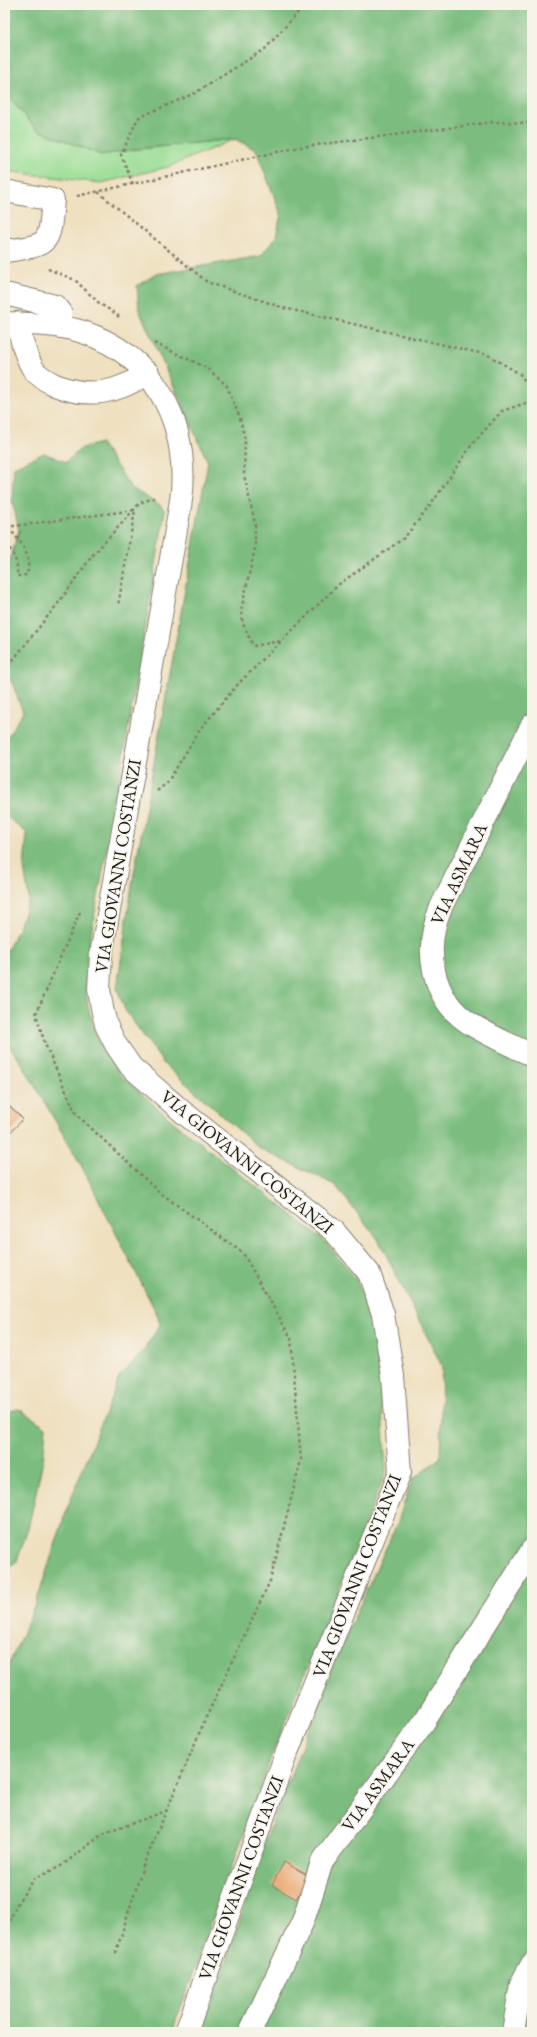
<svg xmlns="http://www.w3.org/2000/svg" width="537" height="2037" viewBox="0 0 537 2037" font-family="'EB Garamond',serif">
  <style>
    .green { fill: #9bde96; stroke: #5c7d59 }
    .forest { fill: #7cbd7f; stroke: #4c6c4e }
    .building { fill: #ecb080 }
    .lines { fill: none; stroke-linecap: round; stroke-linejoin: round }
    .minor-casing { stroke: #867e6e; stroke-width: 24 }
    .path { stroke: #867e6e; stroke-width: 2.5; stroke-dasharray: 3 3; stroke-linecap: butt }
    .minor { stroke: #fff; stroke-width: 22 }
    .labels { text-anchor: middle; stroke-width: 3; stroke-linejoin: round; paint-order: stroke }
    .street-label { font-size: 18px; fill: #1c1c1c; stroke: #f7f3e8 }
  </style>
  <rect width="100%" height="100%" fill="#f7f3e8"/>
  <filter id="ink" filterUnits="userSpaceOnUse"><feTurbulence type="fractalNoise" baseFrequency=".025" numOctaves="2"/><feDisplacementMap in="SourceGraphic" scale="8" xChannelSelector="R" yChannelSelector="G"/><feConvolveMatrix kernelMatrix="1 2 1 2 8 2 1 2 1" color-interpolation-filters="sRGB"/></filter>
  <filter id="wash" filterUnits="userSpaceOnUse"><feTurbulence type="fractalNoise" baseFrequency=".012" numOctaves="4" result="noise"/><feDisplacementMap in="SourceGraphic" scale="16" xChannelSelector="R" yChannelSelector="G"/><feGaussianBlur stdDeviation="0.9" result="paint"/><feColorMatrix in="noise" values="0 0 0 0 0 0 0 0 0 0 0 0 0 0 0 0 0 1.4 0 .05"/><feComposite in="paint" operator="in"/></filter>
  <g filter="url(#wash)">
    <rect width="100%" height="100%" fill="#efe0c0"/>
    <path class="green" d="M5,92l31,37 65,26 37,-6 97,-10 -67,28 -67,16 -96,-12z"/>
    <path class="forest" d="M5,5h527v2027h-332l26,-68 39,-123 73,-188 59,-129 15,-44 28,-22 2,-92 -64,-127 -43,-54 -76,-37 -95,-84 -39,-54 -8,-22 15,-103 76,-423 -69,-152 -2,-24 19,-12 105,-18 15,-19 5,-23 -25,-64 -21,-11 -97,10 -37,6 -65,-26 -31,-37z
      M101,443l30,45 30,18 4,5 -48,283 -30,161 -1,36 3,20 5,18 10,23 17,24 54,47 149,117 33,40 13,38 10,61 6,93 -114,283 -100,277h-167v-358l32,-74 31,-94 52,-130 22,-23 18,-28 -3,-11 -76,-149 -60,-103 -16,-21v-87l13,-24 11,-31 -5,-32 3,-34 -22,-18v-74l18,-29 -11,-30 -7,-5v-101l14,-46 -7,-31 2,-32 30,-14 22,9 16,-14z
      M19,1409l27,18 -3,33 -15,69 -11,32 -12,10v-159z"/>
    <g id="blocks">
      <path class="building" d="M5,1102l18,17 -18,19z
        M284,1862l25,14 -13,23 -24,-14z"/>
    </g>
  </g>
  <g filter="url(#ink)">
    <use href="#blocks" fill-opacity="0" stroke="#867e6e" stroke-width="1"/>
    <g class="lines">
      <defs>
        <path id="minor" d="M5,191l48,9c-4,45 -2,45 -48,51
          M5,294l50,12 5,5v16
          M5,323c25,1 54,1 78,9 70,23 104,87 99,159 -1,13 -4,26 -6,39l-75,425 -2,34 3,19 4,17 10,20 15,22 53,46 150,118 35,42 14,41 10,62 7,96 -115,285 -99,275
          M18,323c3,15 6,30 14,44 4,8 15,14 23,18 35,14 62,8 93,-12
          M532,725l-91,182c-18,42 -10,93 31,118 19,11 40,21 60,30
          M250,2032l53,-111 19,-59 102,-140 108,-172
          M513,2032l8,-48 11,-20"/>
      </defs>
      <use href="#minor" class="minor-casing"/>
      <path class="path" d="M133,184l-12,-29 17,-37 57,-25 70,-44 36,-40 8,-4
        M98,192l109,90 77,26 204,47 32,19 12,17
        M77,196l223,-49 194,-25 38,1
        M48,269l27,11 25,24 15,9 5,5
        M154,343l53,25 20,18 13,32 5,22 -1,35 11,48v25l-14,63 2,13 10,22 28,-5
        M6,527l129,-17 -17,96
        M5,544c10,9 13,19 12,32l10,-1c5,-21 -6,-34 -20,-48
        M5,563l3,16 -3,-4
        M5,670l55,-69 32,-45 48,-53 16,-6
        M157,791l10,-8 34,-55 38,-45 99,-98 66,-47 26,-32 43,-63 29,-32 30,-10
        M80,912l-44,102 9,30 31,70 83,78 84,61 48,85 10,122 -31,121 -66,141 -61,144 -28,89
        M5,1924h3l10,-22 17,-24 26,-12 42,-32 63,-23"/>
      <use href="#minor" class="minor"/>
    </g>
  </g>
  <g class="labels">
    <g class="street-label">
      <text transform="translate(118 866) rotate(-81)" y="6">VIA GIOVANNI COSTANZI</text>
      <text transform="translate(459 874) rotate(-65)" y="6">VIA ASMARA</text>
      <text transform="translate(247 1162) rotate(39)" y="6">VIA GIOVANNI COSTANZI</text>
      <text transform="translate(357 1576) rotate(-69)" y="6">VIA GIOVANNI COSTANZI</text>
      <text transform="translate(378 1785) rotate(-54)" y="6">VIA ASMARA</text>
      <text transform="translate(241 1878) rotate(-70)" y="6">VIA GIOVANNI COSTANZI</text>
    </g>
  </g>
  <rect width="537" height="2037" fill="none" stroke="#f7f3e8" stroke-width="20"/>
</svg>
